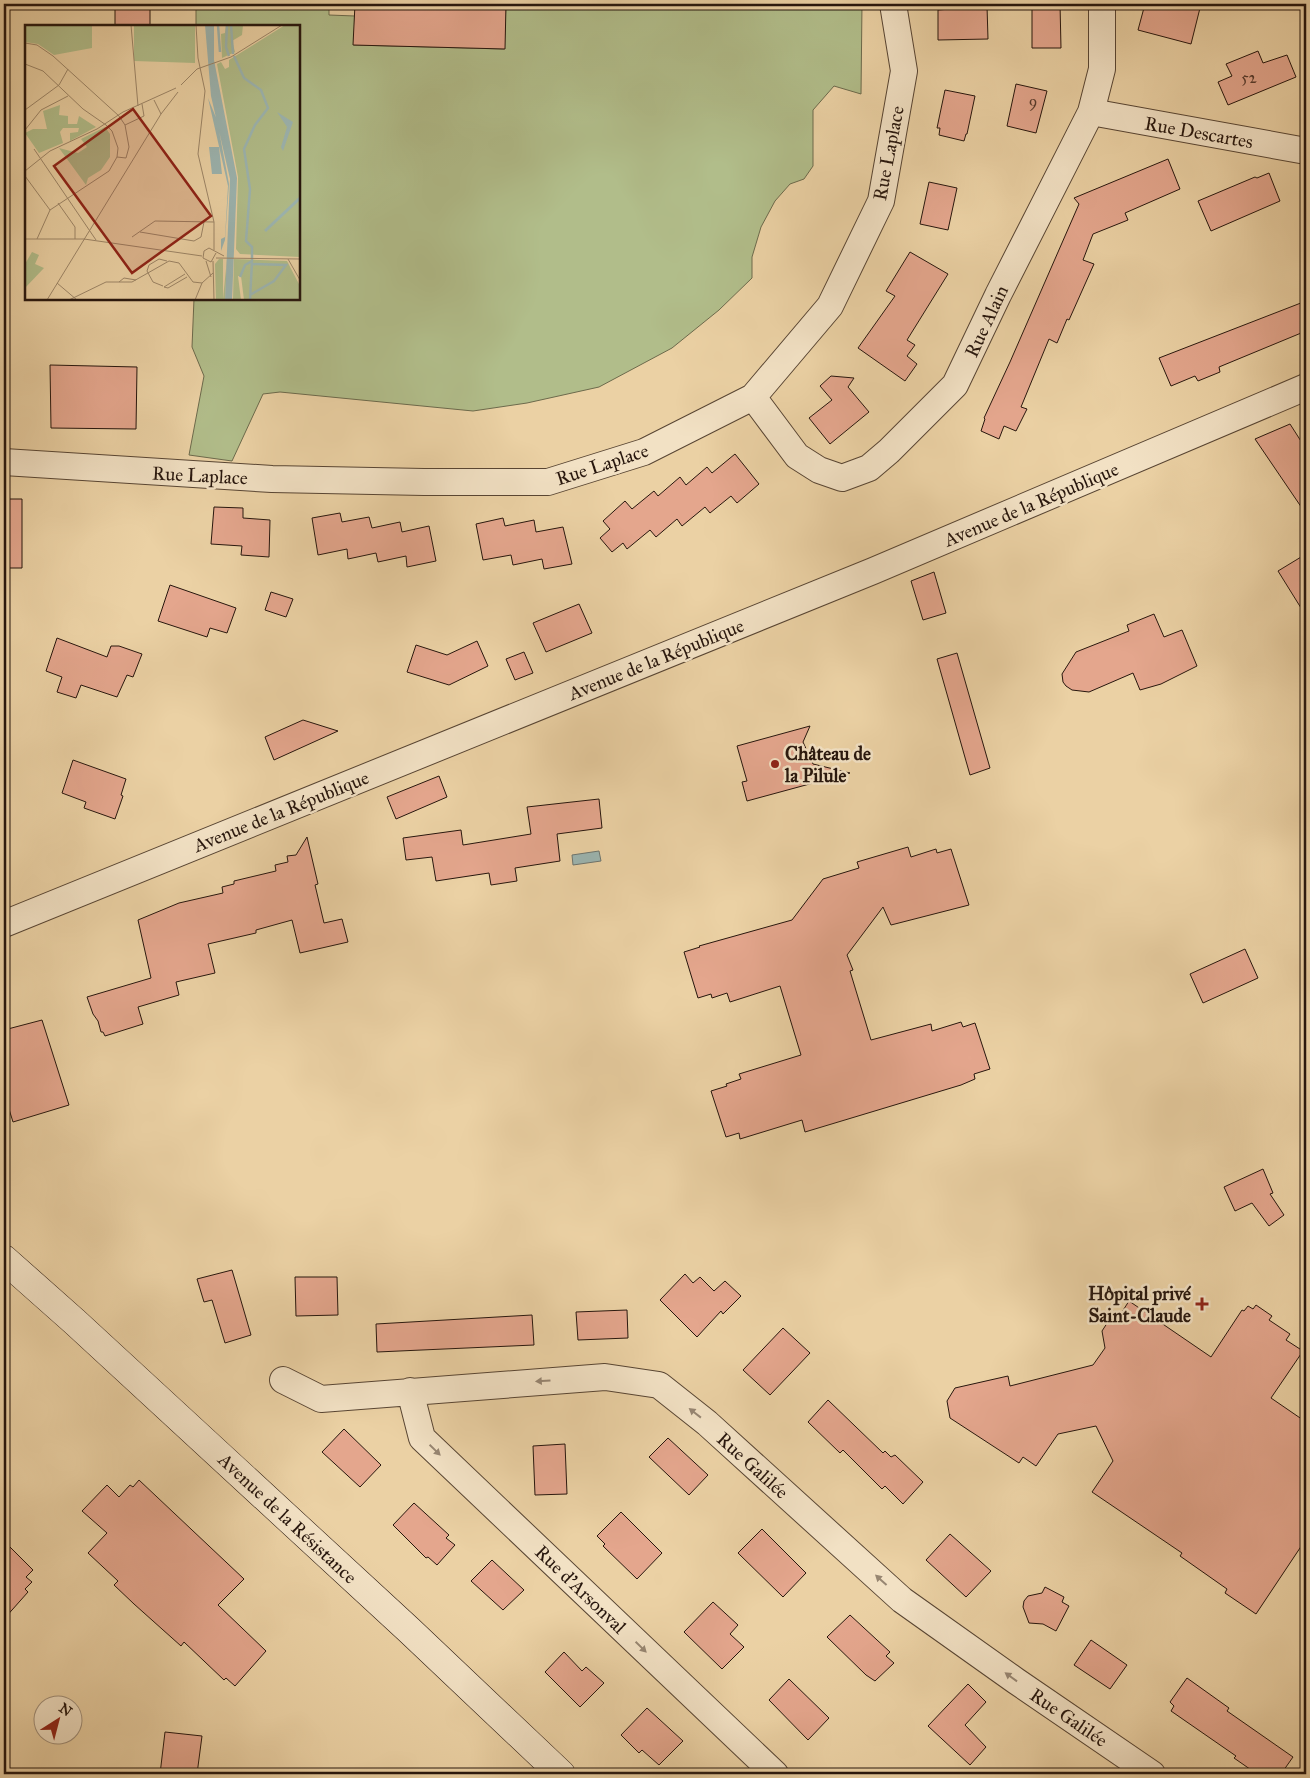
<svg xmlns="http://www.w3.org/2000/svg" width="1310" height="1778" viewBox="0 0 1310 1778" font-family="'IM FELL Great Primer',serif">
  <style>
    .green { fill: #b1bd8a; stroke: #6c6a4c }
    .water { fill: #9cb5b1; stroke: #6d756f }
    .building { fill: #e4a68d; stroke: #27160d }
    .lines { fill: none; stroke-linecap: round; stroke-linejoin: round }
    .street-casing { stroke: #584533; stroke-width: 28 }
    .secondary-casing { stroke: #27160d; stroke-width: 29 }
    .street { stroke: #f2e1c4; stroke-width: 26 }
    .secondary { stroke: #f2e1c4; stroke-width: 28 }
    .oneway { fill: #978672 }
    .poi-dot { fill: #8f2418; stroke: #f2e1c4; stroke-width: 2 }
    .labels { text-anchor: middle; stroke-width: 5; stroke-linejoin: round; paint-order: stroke }
    .number-label { font-size: 16px; fill: #563a2d }
    .street-label { font-size: 19px; fill: #27160d; stroke: #f2e1c4 }
    .poi-label { font-size: 19px; font-weight: bold; fill: #27160d; stroke: #f2e1c4; text-anchor: start }
    .inset-river { fill: none; stroke: #9cb5b1; stroke-width: 2.5 }
    .inset-road { fill: none; stroke: #9d8668; stroke-width: 1 }
    .view { fill: #8f2418; fill-opacity: 0.15; stroke: #8f2418; stroke-width: 2.5 }
    .inset-edge { fill: none; stroke: #27160d; stroke-width: 2.5 }
  </style>
  <rect width="100%" height="100%" fill="#ebd1a4"/>
  <filter id="stains"><feTurbulence type="fractalNoise" baseFrequency=".004" numOctaves="4"/><feColorMatrix values="0 0 0 0 .2 0 0 0 0 .09 0 0 0 0 .02 0 0 0 .5 -.17"/></filter>
  <radialGradient id="worn" r=".72"><stop offset=".6" stop-color="#630" stop-opacity="0"/><stop offset="1" stop-color="#630" stop-opacity=".3"/></radialGradient>
  <path class="green" d="M196,4h133v11l26,1 -1,29 150,4 2,-45h356l-1,90 -27,-8 -21,24v56l-9,13 -14,5 -15,17 -14,26 -9,30v21l-33,32 -47,38 -73,39 -72,16 -54,8 -193,-19 -17,2 -31,67 -43,-6 15,-79 -12,-29 2,-48h105v-273h-103z"/>
  <path class="water" d="M599,851l2,10 -28,4 -1,-10z"/>
  <path class="building" d="M115,4h35v22h-35z
    M355,4h151l-1,45 -152,-4z
    M1032,4h28l1,44h-29z
    M1145,4h38l17,4 -9,36 -53,-14z
    M987,6l1,33 -50,1v-30z
    M1258,51l5,12 24,-8 9,22 -68,28 -10,-23 14,-6 -6,-12z
    M1016,84l31,7 -11,42 -29,-7z
    M945,90l30,6 -8,38h-1l-2,7 -25,-6 1,-7h-3z
    M1168,159l12,30 -55,24 3,7 -35,14 -10,26 11,4 -25,56 -2,-1 -10,24 -8,-4 -28,68 6,2 -11,22 -12,-5 -5,13 -18,-8 4,-12 -1,-1 26,-56 69,-158 -5,-6z
    M1269,173l11,28 -69,30 -13,-30 57,-24 2,1z
    M929,182l28,6 -9,42 -28,-6z
    M910,252l38,22 -41,66 8,5 -8,11 10,8 -12,17 -47,-33 37,-52 -9,-5z
    M1306,301v30l-87,36 1,5 -22,9 -3,-5 -24,10 -12,-28z
    M50,365l87,2 -1,62 -85,-1z
    M831,376l23,2 -6,9 21,25 -39,32 -21,-26 23,-18 -12,-14z
    M1290,424l16,25v65l-51,-75z
    M735,454l24,30 -22,19 -6,-7 -21,17 -5,-6 -23,19 -5,-7 -21,18 -6,-7 -23,19 -4,-6 -11,9 -12,-14 10,-9 -7,-8 22,-20 7,8 22,-18 4,5 22,-19 6,8 21,-18 5,6z
    M4,499h18v69h-18z
    M214,507l29,1v10l27,2 -1,37 -28,-2 1,-9 -31,-2z
    M340,513l2,9 27,-5 3,11 28,-6 2,10 27,-6 7,35 -29,6 -1,-11 -28,6 -2,-9 -28,6 -1,-10 -29,6 -6,-37z
    M503,518l2,8 29,-6 2,12 27,-5 9,37 -28,5 -2,-10 -29,6 -2,-10 -28,5 -7,-36z
    M1306,554v62l-28,-45z
    M934,572l12,41 -23,7 -12,-39z
    M170,585l66,23 -9,25 -17,-5 -3,9 -49,-16z
    M271,592l22,7 -7,18 -21,-7z
    M579,604l13,29 -46,19 -13,-29z
    M1154,614l10,23 18,-7 15,36 -36,18 -21,6 -7,-17 -44,19 -17,-2 -6,-4 -3,-4 -1,-8 14,-22 53,-21 -2,-6z
    M57,638l50,19 4,-11h8l23,8 -9,23 -6,-2 -10,22 -36,-12 -5,13 -19,-6 5,-15 -16,-6z
    M477,641l11,25 -39,19 -42,-13 9,-27 31,10z
    M524,652l9,21 -18,7 -9,-21z
    M957,653l33,115 -20,7 -33,-116z
    M303,720l35,11 -64,29 -9,-23z
    M810,726l-7,16 10,22 37,9 -103,28 -5,-19 5,-1 -10,-35z
    M73,760l53,19 -5,16 2,1 -8,23 -31,-11 2,-6 -24,-9z
    M439,776l8,21 -51,22 -9,-22z
    M599,799l3,29 -45,6 3,27 -45,7 2,13 -26,4 -2,-12 -53,8 -4,-24 -26,3 -3,-22 58,-8 2,15 68,-11 -4,-27z
    M307,837l11,47 -3,1 9,38 18,-4 6,23 -48,11 -8,-33 -36,10v3l-48,11 7,29 -39,9 3,13 -41,12 5,17 -38,12 -2,-4h-2l-3,-11 -5,-7 -6,-17 64,-19 -13,-58 41,-17 44,-10 -1,-6 12,-3v-3l42,-10 -1,-6 13,-3 -1,-6 9,-1z
    M908,847l3,10 25,-8 1,4 14,-4 18,56 -78,20 -8,-18 -36,48 6,15 -3,1 21,69 60,-16 1,7 29,-9 2,5 12,-4 15,46 -16,5 1,5 -14,6 -156,47 -3,-12 -62,19 -1,-6 -13,4 -15,-46 16,-5 -1,-2 15,-5 -2,-5 62,-19 -21,-69 -50,16 -3,-9 -15,5 -1,-4 -13,4 -14,-46 16,-5 -1,-1 93,-26 31,-41 36,-11 -2,-6z
    M1245,949l13,29 -55,25 -13,-29z
    M42,1020l27,85 -56,17 -9,-29v-63z
    M1263,1169l10,24 -3,1 14,21 -15,11 -17,-23 -17,8 -11,-24z
    M232,1270l19,65 -26,8 -13,-43 -8,2 -7,-23z
    M685,1274l8,9 7,-6 14,14 11,-10 16,15 -18,18 -2,-3 -24,26 -37,-37z
    M295,1277h42l1,38 -42,1z
    M1129,1301l82,56 31,-47 2,1 4,-5 5,3 3,-4 16,11 -3,4 21,14 -4,6 17,11 -32,47 35,24v117l-50,75 -31,-21 2,-4 -47,-33 2,-3 -90,-61 21,-31 -17,-35 -38,8 -22,32 -13,-9 -4,6 -69,-45 -3,-17 8,-13 53,-12 2,10 83,-21 12,-17 -3,-17 13,-20 5,4z
    M627,1310l1,28 -50,2 -2,-28z
    M532,1315l2,30 -157,7 -1,-28z
    M783,1328l27,25 -40,42 -27,-25z
    M828,1400l55,53 2,-2 6,6 4,-2 28,27 -20,22 -18,-18 -3,3 -39,-39 -3,3 -32,-31z
    M344,1429l37,36 -21,22 -38,-35z
    M668,1438l40,37 -19,20 -40,-38z
    M565,1444l2,50 -32,1 -2,-49z
    M139,1480l105,99 -26,26 48,46 -31,35 -9,-8 -2,2 -40,-38 -3,4 -47,-42 -20,-19 4,-4 -30,-28 19,-20 -25,-22 25,-26 12,12 11,-12 3,2z
    M414,1503l35,32 -3,3 9,7 -18,20 -9,-8 -2,1 -33,-33z
    M621,1512l41,41 -25,26 -34,-33 2,-2 -8,-8z
    M762,1529l44,44 -23,24 -45,-44z
    M950,1534l41,37 -25,26 -40,-37z
    M4,1541l29,29 -7,7 6,5 -7,7 3,3 -24,27z
    M492,1560l32,30 -21,20 -32,-29z
    M1045,1587l19,10 -2,5 7,4 -13,25 -13,-7 -14,-1 -6,-16 1,-6 4,-5 14,-3z
    M713,1602l25,23 -8,9 14,13 -22,22 -38,-37z
    M850,1615l40,37 -4,4 8,7 -19,18 -9,-6 -39,-38z
    M1091,1640l36,25 -17,24 -36,-24z
    M564,1652l18,19 4,-4 18,16 -24,24 -35,-35z
    M1187,1678l42,30 -2,3 66,46 -12,17h-24l-23,-16 2,-2 -65,-45 3,-5 -4,-4z
    M789,1679l40,39 -21,22 -39,-40z
    M968,1684l18,18 -21,23 21,22 -16,18 -42,-39z
    M647,1708l36,33 -24,24 -17,-15 -3,3 -18,-18z
    M165,1732l37,4 -5,38h-37z"/>
  <g class="lines">
    <defs>
      <path id="street" d="M1091,112l215,39
        M753,397l44,59 22,14 23,8 27,-10 20,-17 66,-66 43,-90 93,-183 11,-43v-65
        M4,462l268,17 152,3h124l96,-30 109,-55 77,-91 51,-105 23,-130 -11,-67
        M4,924l869,-353 433,-184
        M283,1380l38,19 284,-22 54,8 48,38 195,177 114,81 136,93
        M410,1391l12,47 353,336"/>
      <path id="secondary" d="M4,1259l71,63 334,308 152,144"/>
    </defs>
    <use href="#street" class="street-casing"/>
    <use href="#secondary" class="secondary-casing"/>
    <use href="#street" class="street"/>
    <use href="#secondary" class="secondary"/>
  </g>
  <defs><path id="oneway-solid" d="M-6-.8H1V-3.2L6.5 0L1 3.2V.8H-6Z" transform="scale(1.25)"/></defs>
  <g class="oneway">
    <use href="#oneway-solid" transform="translate(543 1381) rotate(176)"/>
    <use href="#oneway-solid" transform="translate(695 1413) rotate(-142)"/>
    <use href="#oneway-solid" transform="translate(435 1450) rotate(44)"/>
    <use href="#oneway-solid" transform="translate(881 1580) rotate(-138)"/>
    <use href="#oneway-solid" transform="translate(641 1647) rotate(44)"/>
    <use href="#oneway-solid" transform="translate(1011 1677) rotate(-144)"/>
  </g>
  <g class="poi-dot">
    <circle cx="775" cy="764" r="5"/>
    <path d="M1199.5 1296.5h5v5h5v5h-5v5h-5v-5h-5v-5h5z"/>
  </g>
  <g class="labels">
    <g class="number-label">
      <text x="1249" y="83">52</text>
      <text x="1033" y="107">9</text>
    </g>
    <g class="street-label">
      <text transform="translate(1199 132) rotate(10)" y="7">Rue Descartes</text>
      <text transform="translate(888 153) rotate(-79)" y="7">Rue Laplace</text>
      <text transform="translate(986 321) rotate(-65)" y="7">Rue Alain</text>
      <text transform="translate(602 464) rotate(-18)" y="7">Rue Laplace</text>
      <text transform="translate(200 475) rotate(3)" y="7">Rue Laplace</text>
      <text transform="translate(1031 504) rotate(-23)" y="7">Avenue de la République</text>
      <text transform="translate(656 659) rotate(-22)" y="7">Avenue de la République</text>
      <text transform="translate(281 811) rotate(-22)" y="7">Avenue de la République</text>
      <text transform="translate(753 1465) rotate(42)" y="7">Rue Galilée</text>
      <text transform="translate(288 1518) rotate(43)" y="7">Avenue de la Résistance</text>
      <text transform="translate(581 1589) rotate(44)" y="7">Rue d'Arsonval</text>
      <text transform="translate(1069 1717) rotate(34)" y="7">Rue Galilée</text>
    </g>
    <g class="poi-label">
      <text x="785" y="760">Château de<tspan x="785" dy="22">la Pilule</tspan></text>
      <text x="1191" y="1300" text-anchor="end">Hôpital privé<tspan x="1191" dy="22">Saint-Claude</tspan></text>
    </g>
  </g>
  <g transform="translate(25 25)">
    <rect width="275" height="275" fill="#ebd1a4"/>
    <path d="M0,0h67v23l-38,7 -16,-11 -13,-2zM109,0h61v38l-61,-2zM201,0h17l-1,10 -10,6 3,11 -13,6 -1,-24 4,-1zM260,0h15v232l-60,-3 -4,-5 2,-72 -21,-113 4,-2 4,7 4,-2v-7zM35,80l-1,10 9,1v8h9l2,-8 17,11 -26,14v-8l8,-1 1,-4h-16l-3,4 3,11 -24,10 -14,-20 8,-4h14l-4,-18zM80,102l5,7v23l-9,13 -13,8 -2,7 -27,-37 19,5 9,-6 -6,-8zM7,227l7,3 -4,9 9,4 -19,20v-24zM194,234h4v40l4,-40 -2,41h-9l-1,-36zM209,234l53,2 13,25v14h-56l-3,-24h-3l3,24h-8z" fill="#b1bd8a"/>
    <path d="M180,0h9v35l23,118 -5,122h-7l5,-121 -19,-83zM183,73l9,22 12,64 -4,56 -4,11v-12l4,-2 3,-51zM252,87l16,10 -10,29 -2,-4 6,-20zM184,122h10l3,27h-10zM275,171v4l-34,32 -2,-2z" fill="#9cb5b1"/>
    <path class="inset-river" d="M193,0l2,27M202,0l-1,22 3,9M206,0l2,29M209,31l10,22 17,12 7,18 -13,17 -11,24 6,40 -4,52 6,6v14l-7,4 -5,12M225,270l24,-14 12,-16 -35,-1M225,275l2,-39"/>
    <path class="inset-road" d="M106,0l7,81M171,0l2,33 7,33 -7,63 16,68v28M0,18l12,2 16,11 66,60 6,9 4,22 -3,11 -9,-1M0,39l18,7 40,38 23,16 6,6 6,17 -1,9 -8,14 -59,39 -13,29M156,60l16,-16 34,-12 51,-32M129,75l7,14M0,85l34,-25 9,-16M100,100l19,-9 -2,-12M0,105l16,-20 27,-14M9,124l62,91M0,146l25,-20 47,-22 26,-17 53,-24M0,151l25,34M33,178l17,24v12M115,207l54,9 7,-4 3,-15M107,212l23,-16 59,1M0,214h60M59,214l118,17M191,228l-5,9 -8,-4 1,-7 5,-3 15,8M191,233l84,1M263,234l12,21M181,236l5,16M188,236l1,39M160,249l-21,13 4,1 19,-11M94,257l5,-4 12,2M32,258l20,17M138,261l-10,-4 -6,-11 2,-6 10,-6 8,2M22,275l114,-186 17,-22M44,275l37,-18h26l37,-21 10,2 14,19 9,1 11,-10M170,275l7,-17"/>
    <path class="view" d="M108,84l78,107 -79,57 -78,-107z"/>
    <rect width="275" height="275" class="inset-edge"/>
  </g>
  <rect width="1310" height="1778" fill="none" stroke="#ebd1a4" stroke-width="20"/>
  <rect x="5" y="5" width="1300" height="1768" fill="none" stroke="#27160d" stroke-width="2.5"/>
  <rect x="10" y="10" width="1290" height="1758" fill="none" stroke="#27160d"/>
  <g transform="translate(58 1720) rotate(36)"><circle r="24" fill="#f2e1c4" stroke="#a1907b"/>
  <path d="M0-4L9 19L0 12L-9 19Z" fill="#8f2418"/>
  <text y="-8" font-size="14" font-weight="bold" text-anchor="middle" fill="#27160d">N</text>
  </g>
  <rect width="100%" height="100%" filter="url(#stains)"/>
  <rect width="100%" height="100%" fill="url(#worn)"/>
</svg>
